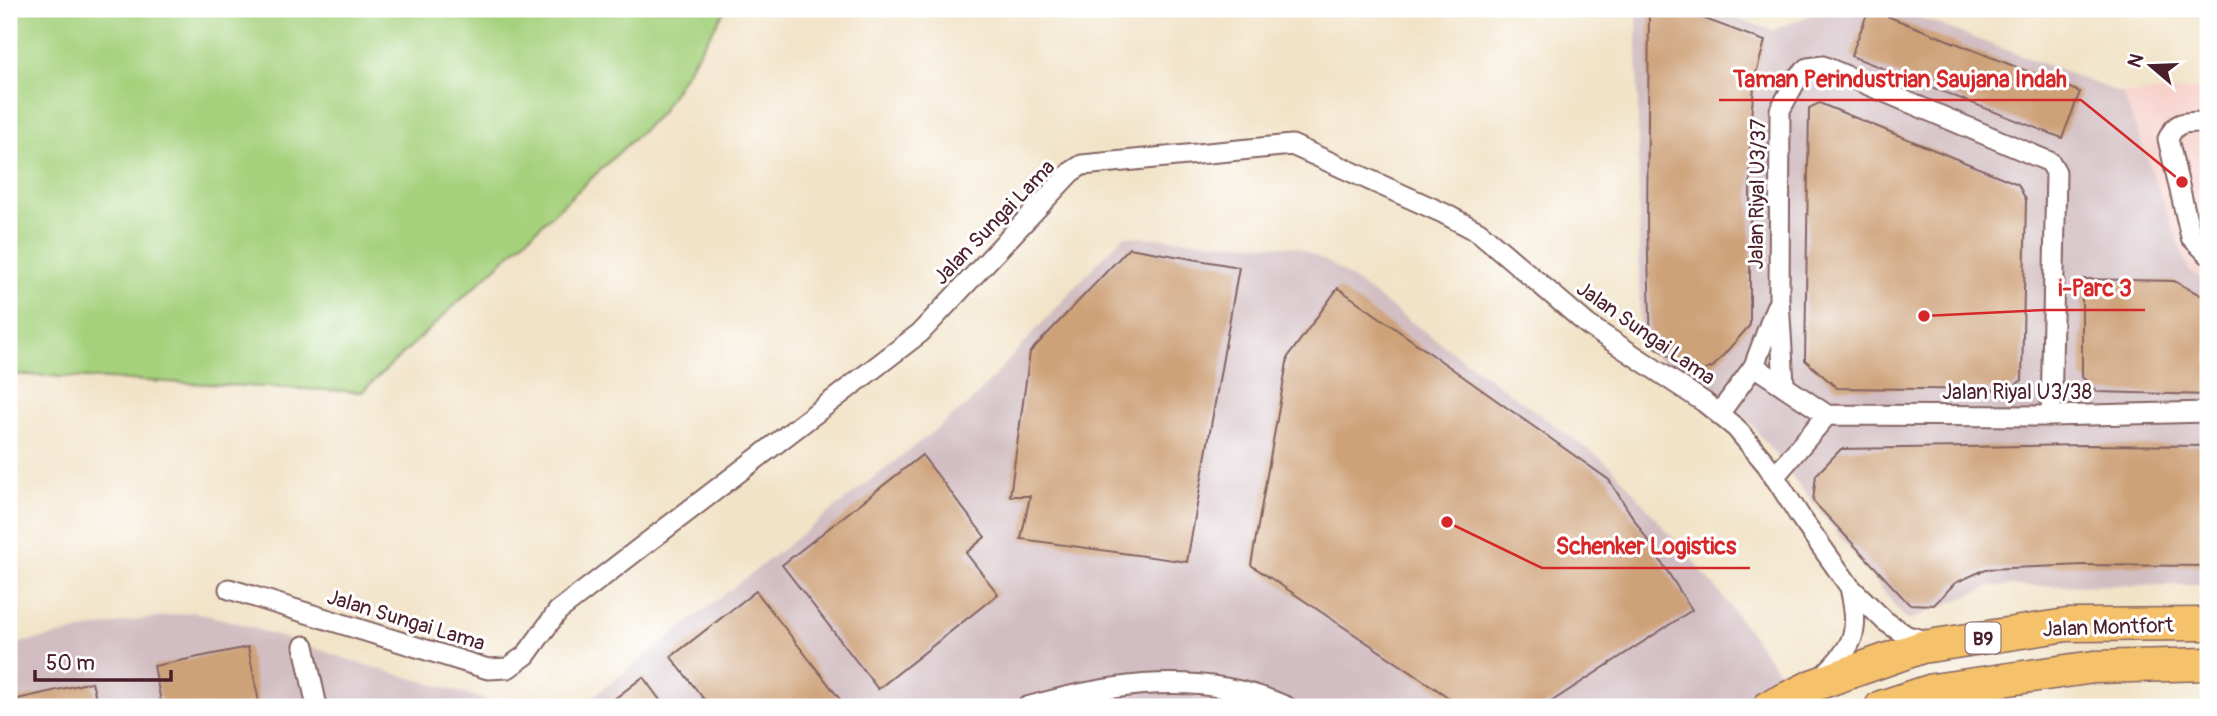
<svg xmlns="http://www.w3.org/2000/svg" width="2217" height="716" viewBox="0 0 2217 716" font-family="Pangolin,sans-serif">
  <style>
    .built { fill: #f7d0ca }
    .industrial { fill: #d2bec2 }
    .green { fill: #a5d17d; stroke: #787854; stroke-width: 2 }
    .building { fill: #cea279 }
    .lines { fill: none; stroke-linecap: round; stroke-linejoin: round }
    .street-casing { stroke: #846462; stroke-width: 23 }
    .primary-casing { stroke: #846462; stroke-width: 35 }
    .street { stroke: #fff; stroke-width: 19 }
    .primary { stroke: #f5c16b; stroke-width: 32 }
    .labels { text-anchor: middle; stroke-width: 6; stroke-linejoin: round; paint-order: stroke }
    .shield { fill: #fff; stroke: #80626b; stroke-width: 2 }
    .shield-label { font-size: 19px; font-weight: bold; fill: #4a1f2b }
    .street-label { font-size: 21px; fill: #4a1f2b; stroke: #fff }
    .leader { fill: none; stroke: #d62828; stroke-width: 2.5 }
    .callout-dot { fill: #d62828; stroke: #fff; stroke-width: 2.5 }
    .callout-label { font-size: 23px; text-anchor: middle; font-weight: bold; fill: #d62828; stroke: #fff; stroke-width: 6; stroke-linejoin: round; paint-order: stroke }
  </style>
  <rect width="100%" height="100%" fill="#fff"/>
  <filter id="ink" filterUnits="userSpaceOnUse"><feTurbulence type="fractalNoise" baseFrequency=".0143" numOctaves="2"/><feDisplacementMap in="SourceGraphic" scale="14" xChannelSelector="R" yChannelSelector="G"/><feConvolveMatrix kernelMatrix="1 2 1 2 8 2 1 2 1" color-interpolation-filters="sRGB"/></filter>
  <filter id="wash" filterUnits="userSpaceOnUse"><feTurbulence type="fractalNoise" baseFrequency=".00686" numOctaves="4" result="noise"/><feDisplacementMap in="SourceGraphic" scale="28" xChannelSelector="R" yChannelSelector="G"/><feGaussianBlur stdDeviation="1.57" result="paint"/><feColorMatrix in="noise" values="0 0 0 0 0 0 0 0 0 0 0 0 0 0 0 0 0 1.4 0 .05"/><feComposite in="paint" operator="in"/></filter>
  <g filter="url(#wash)">
    <rect width="100%" height="100%" fill="#f1e3c7"/>
    <path class="built" d="M2208,89v195l-19,-13 -66,-177z"/>
    <path class="industrial" d="M1637,9h68l67,21 55,-21h70l226,85 66,177 19,13v301l-217,1 -84,35 -164,-207 -103,-67z
      M1124,236l173,11 34,17 280,202 102,118 72,96 -43,27h-1162l391,-305 125,-138z
      M194,612l44,11 124,41 125,36 4,7h-482v-62l110,-22z"/>
    <path class="green" d="M9,9h717l-67,106 -297,277 -353,-18z"/>
    <g id="blocks">
      <path class="building" d="M1649,9h29l87,32 -10,36 -5,50v198l-37,42 -18,7 -44,-30 -4,-118z
        M1869,9l211,83 -18,46 -211,-82z
        M1819,103l199,81 8,16 -4,180 -13,10 -172,-2 -32,-28 4,-252z
        M1129,248l110,19 -52,295 -166,-23 9,-43h-20l20,-144z
        M2082,279l92,2 34,18v96l-110,-3 -16,-15z
        M1338,288l271,192 83,130 -149,97h-80l-212,-142 37,-208z
        M2084,445l124,1v120l-124,-1 -98,4 -31,14 -21,22 -25,-1 -96,-103 3,-26 25,-26z
        M922,455l63,82 -19,16 32,41 -120,95 -96,-124z
        M756,591l90,116h-136l-39,-50z
        M248,647l12,60h-98l-8,-41z
        M643,677l22,30h-61z
        M92,682l6,25h-89v-6z"/>
    </g>
  </g>
  <g filter="url(#ink)">
    <use href="#blocks" fill-opacity="0" stroke="#846462" stroke-width="2"/>
    <g class="lines">
      <defs>
        <path id="street" d="M2208,122c-20,1 -31,-4 -40,17l23,98 17,17
          M1754,366l22,-59
          M1784,384l-5,-84 1,-190 18,-33 10,-9 15,-2 227,96 6,10 -5,244
          M1719,414l35,-48 73,49 -53,62
          M1827,415l224,1 157,-4
          M229,589l259,80 20,-1 18,-13 32,-44 362,-278 151,-161 11,-7 210,-20 151,68 36,19 109,93 116,77 32,26 31,37 34,53 49,69 35,34 22,15 24,6
          M304,646l13,61
          M1822,677c33,-33 38,-43 28,-90
          M1027,707c85,-24 177,-38 260,0"/>
        <path id="primary" d="M1769,707l45,-22 108,-38 145,-22 141,-1
          M1881,707l52,-17 161,-23 114,-3"/>
      </defs>
      <use href="#street" class="street-casing"/>
      <use href="#primary" class="primary-casing"/>
      <use href="#street" class="street"/>
      <use href="#primary" class="primary"/>
    </g>
  </g>
  <g class="labels">
    <rect class="shield" x="1965.5" y="622.5" width="35" height="31" rx="5"/>
    <g class="shield-label">
      <text x="1983" y="645">B9</text>
    </g>
    <g class="street-label">
      <text transform="translate(1757 194) rotate(-89)" y="7">Jalan Riyal U3/37</text>
      <text transform="translate(994 222) rotate(-46)" y="7">Jalan Sungai Lama</text>
      <text transform="translate(1646 333) rotate(35)" y="7">Jalan Sungai Lama</text>
      <text x="2017" y="399">Jalan Riyal U3/38</text>
      <text transform="translate(406 620) rotate(17)" y="7">Jalan Sungai Lama</text>
      <text transform="translate(2108 627) rotate(-2)" y="7">Jalan Montfort</text>
    </g>
  </g>
  <path class="leader" d="M2182 182L2081 100H1719M1924 316L2044 310H2145M1447 522L1542 568H1750"/>
  <g class="callout-dot">
    <circle cx="2182" cy="182" r="7"/>
    <circle cx="1924" cy="316" r="7"/>
    <circle cx="1447" cy="522" r="7"/>
  </g>
  <g class="callout-label">
    <text x="1900" y="87">Taman Perindustrian Saujana Indah</text>
    <text x="2095" y="296">i-Parc 3</text>
    <text x="1646" y="554">Schenker Logistics</text>
  </g>
  <rect width="2217" height="716" fill="none" stroke="#fff" stroke-width="35"/>
  <g transform="translate(2151 66) rotate(289)" stroke="#ffffff" stroke-width="5" paint-order="stroke">
  <path d="M0-5L12 26L0 18L-12 26Z" fill="#4a1f2b"/>
  <text y="-10" font-size="19" font-weight="bold" text-anchor="middle" fill="#4a1f2b">N</text>
  </g>
  <path d="M35 670v10h136v-10" fill="none" stroke="#4a1f2b" stroke-width="3.5"/>
  <text x="46" y="670" font-size="21" fill="#4a1f2b" stroke="#ffffff" stroke-width="5" paint-order="stroke">50 m</text>
</svg>
